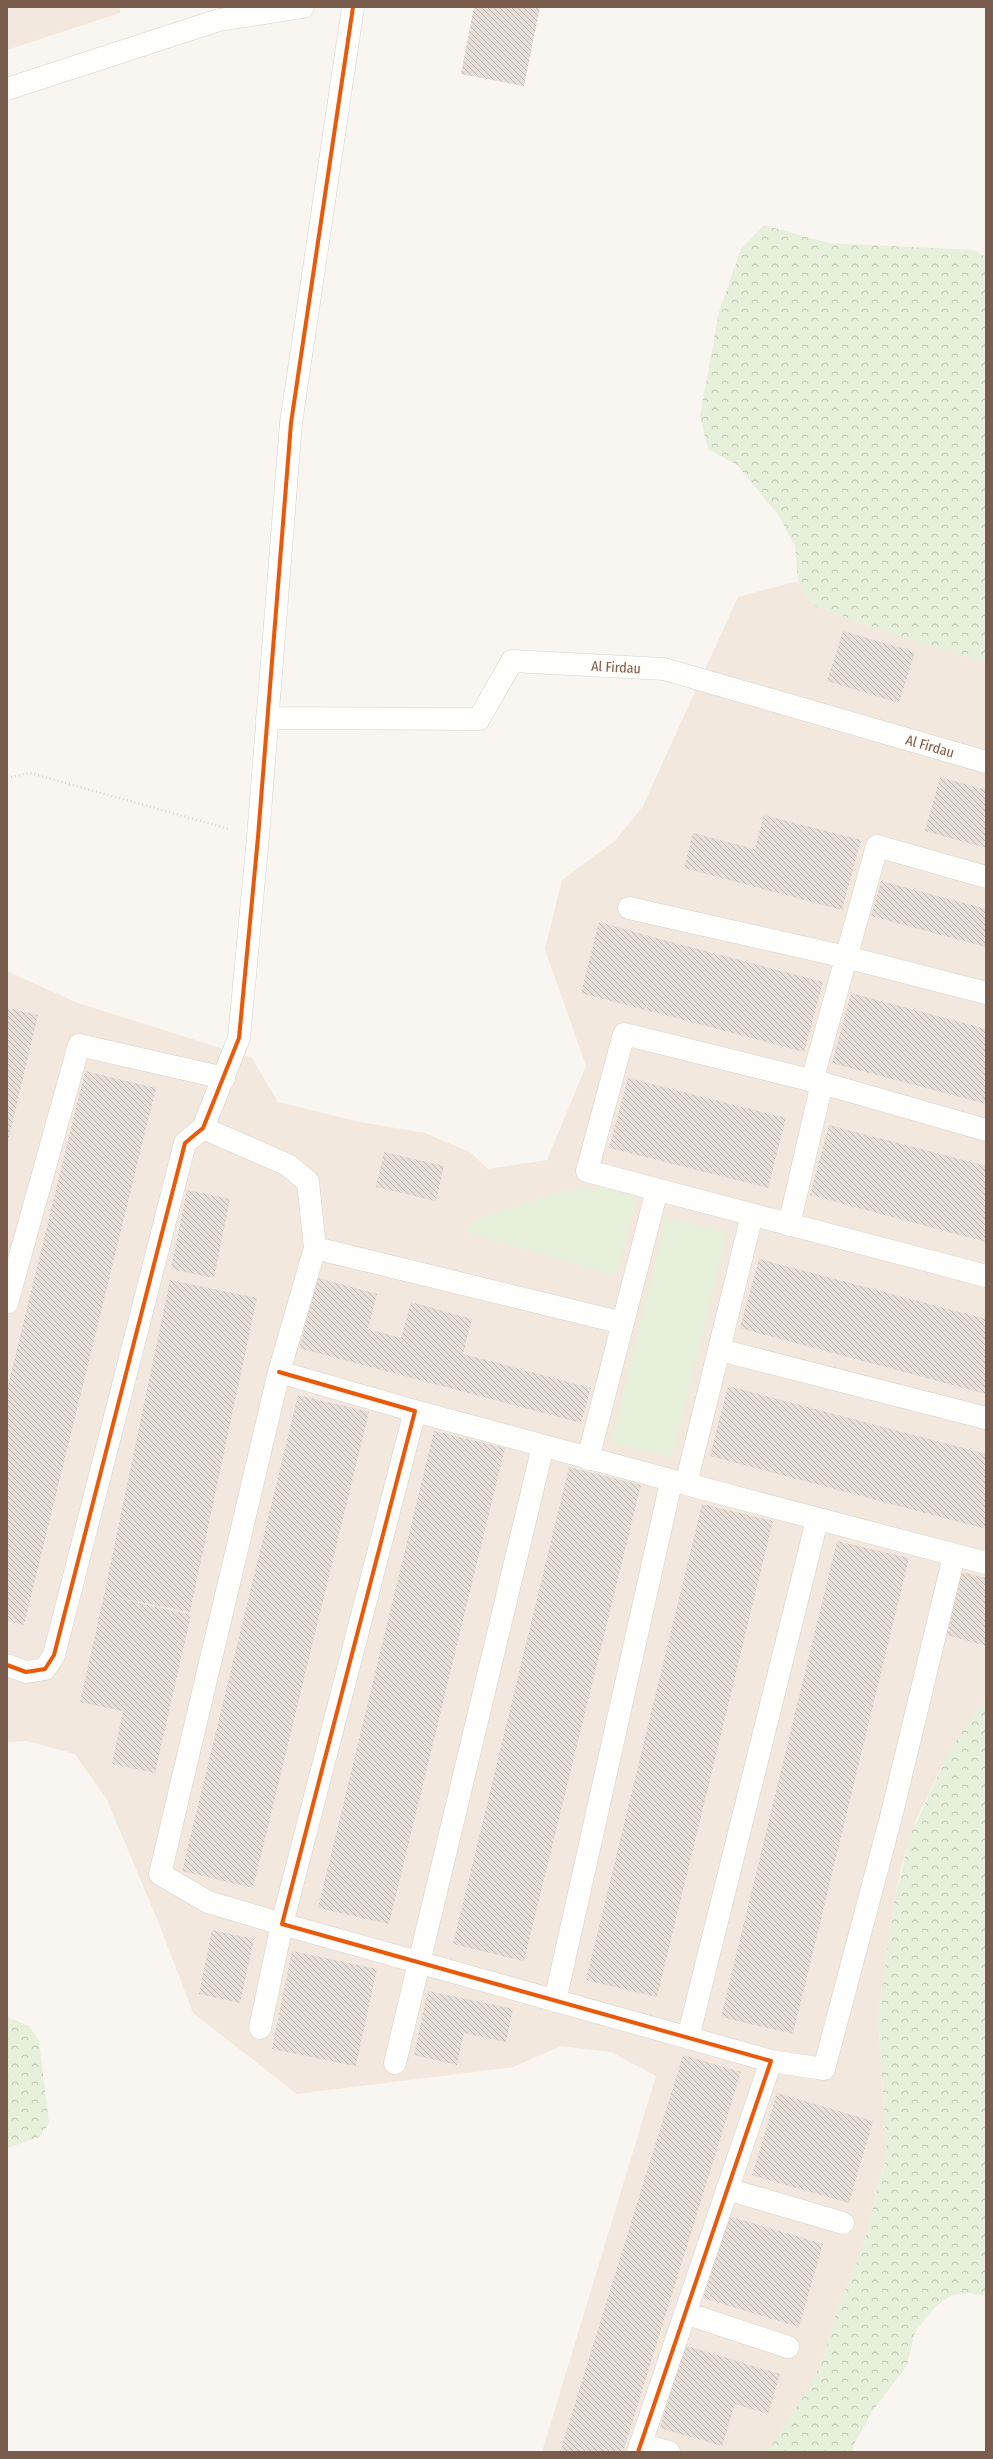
<svg xmlns="http://www.w3.org/2000/svg" width="993" height="2459" viewBox="0 0 993 2459" font-family="'Fira Sans Condensed',sans-serif">
  <style>
    .residential { fill: #f2e8de }
    .forest { fill: url(#forest-crowns) }
    .park { fill: #e7f0db }
    .building { fill: url(#building-back-hatch) }
    .lines { fill: none; stroke-linecap: round; stroke-linejoin: round }
    .street-casing { stroke: #d7d1cb; stroke-width: 23 }
    .path { stroke: #dcd5d0; stroke-width: 2.5; stroke-dasharray: 1 3; stroke-linecap: butt }
    .street { stroke: #fefefd; stroke-width: 22 }
    .cycleway-casing { stroke: #fffaf3; stroke-width: 6 }
    .cycleway { stroke: #e8590c; stroke-width: 4 }
    .labels { text-anchor: middle; stroke-width: 3; stroke-linejoin: round; paint-order: stroke }
    .street-label { font-size: 14px; fill: #7a5c4d; stroke: #fffaf3 }
  </style>
  <defs>
    <pattern id="forest-crowns" width="20" height="18" patternUnits="userSpaceOnUse"><rect width="20" height="18" fill="#e7f0db"/><path d="M2 6a3 3 0 1 1 6 0M12 15a3 3 0 1 1 6 0" fill="none" stroke="#c0c6b4"/></pattern>
    <pattern id="building-back-hatch" width="6" height="6" patternUnits="userSpaceOnUse"><rect width="6" height="6" fill="#e6ded7"/><path d="M-1 5l2 2M0 0l6 6M5-1l2 2" fill="none" stroke="#bfb7b1"/></pattern>
  </defs>
  <rect width="100%" height="100%" fill="#f9f5f0"/>
  <path class="residential" d="M7,7h113v6l-113,37z
    M798,581l15,24 58,22 115,36v1036l-9,10 -38,63 -23,48 -15,48 -7,35 -16,113 9,137 -24,94 -26,62 -13,48 -15,31 -42,64h-225l114,-376 -45,-24 -50,-6 -48,21 -216,27 -104,-81 -33,-87 -53,-126 -32,-46 -48,-13 -20,1v-771l68,31 177,56 26,44 82,20 65,11 45,19 18,17 59,-9 39,-94 -41,-117 17,-69 53,-39 28,-35 95,-209z"/>
  <path class="forest" d="M764,225l64,18 146,7 12,7v406l-115,-36 -58,-22 -15,-24 -3,-35 -16,-30 -42,-51 -29,-16 -8,-33 19,-104 22,-63z
    M986,1699v597l-17,-3 -17,2 -15,10 -22,27 -8,33 -35,47 -19,34v6h-86l42,-64 15,-31 13,-48 26,-62 24,-93 -9,-138 16,-113 16,-67 38,-82 29,-45z
    M7,2017l22,9 10,15 10,82 -9,14 -33,11z"/>
  <path class="park" d="M603,1188l34,9 -19,70 -7,7 -145,-42 14,-14 82,-27z
    M666,1218l61,15 -55,224 -61,-15z"/>
  <path class="building" d="M474,7h66l-16,79 -63,-12z
    M843,631l72,21 -16,51 -72,-22z
    M940,777l46,13v58l-61,-17z
    M764,815l97,25 -19,70 -158,-42 9,-35 62,16z
    M881,881l105,28v38l-115,-31z
    M599,922l65,18 -3,11 3,-11 159,42 -19,70 -158,-42 2,-11 -3,11 -64,-17z
    M851,993l135,36v75l-154,-41z
    M7,1008l31,7 -30,126h-1z
    M85,1071l71,17 -132,537 -17,-4v-231z
    M628,1078l158,40 -18,70 -159,-40z
    M829,1125l157,41v76l-176,-47z
    M384,1152l60,14 -8,35 -60,-14z
    M187,1190l43,9 -16,79 -43,-9z
    M759,1259l227,60v75l-246,-66z
    M318,1278l59,16 -9,35 33,9 10,-36 61,17 -9,35 128,34 -10,35 -282,-75z
    M170,1280l87,18 -67,314 -86,-17z
    M728,1386l258,68v75l-276,-73z
    M298,1395l71,17 -116,476 -71,-17z
    M434,1431l71,17 -116,476 -71,-16z
    M569,1467l72,18 -117,476 -71,-17z
    M702,1504l71,17 -116,476 -71,-17z
    M837,1541l72,17 -116,476 -72,-17z
    M960,1572l26,6v68l-43,-12z
    M104,1595l87,20 -36,158 -43,-9 11,-53 -43,-9z
    M212,1930l42,9 -14,64 -41,-9z
    M292,1951l85,18 -21,97 -84,-17z
    M428,1991l85,18 -7,33 -42,-9 -7,32 -43,-10z
    M683,2055l58,17 -118,380h-63z
    M777,2093l96,28 -24,82 -97,-28z
    M728,2216l95,28 -24,83 -96,-29z
    M684,2345l96,29 -12,40 -33,-10 -13,42 -62,-18z"/>
  <g class="lines">
    <defs>
      <path id="street" d="M7,89l212,-69 84,-13
        M267,718l212,1 33,-58 152,8 322,93
        M629,908l217,49 140,36
        M812,1081l65,-235 109,31
        M203,1128l85,37 20,17 7,66 -36,124 -119,502 48,28 74,22 -22,104
        M986,1130l-164,-47 -198,-49 -37,137 399,105
        M752,1215l-66,269 300,79
        M789,1225l33,-142
        M315,1248l308,75
        M7,1303l72,-258 145,33
        M720,1350l266,68
        M279,1372l136,39 -133,513 489,137 -133,391
        M415,1411l270,73
        M588,1459l69,-269
        M7,1665l19,7 19,-3 9,-14 131,-512 18,-15 36,-90 19,-201 33,-414 62,-416
        M555,2001l116,-519
        M688,2038l129,-518
        M771,2061l53,8 68,-256 62,-257
        M395,2063l148,-617
        M727,2189l116,34
        M685,2313l103,34
        M640,2444l29,8"/>
    </defs>
    <use href="#street" class="street-casing"/>
    <path class="path" d="M7,778l23,-5 199,56"/>
    <use href="#street" class="street"/>
    <defs>
      <path id="cycleway" d="M279,1372l136,39 -133,513 489,137 -133,391
        M7,1665l19,7 19,-3 9,-14 131,-512 18,-15 36,-90 19,-201 33,-414 62,-416"/>
    </defs>
    <use href="#cycleway" class="cycleway-casing"/>
    <use href="#cycleway" class="cycleway"/>
  </g>
  <g class="labels">
    <g class="street-label">
      <text transform="translate(616 667) rotate(3)" y="5">Al Firdau</text>
      <text transform="translate(930 746) rotate(16)" y="5">Al Firdau</text>
    </g>
  </g>
  <rect width="993" height="2459" fill="none" stroke="#7a5c4d" stroke-width="16"/>
</svg>
